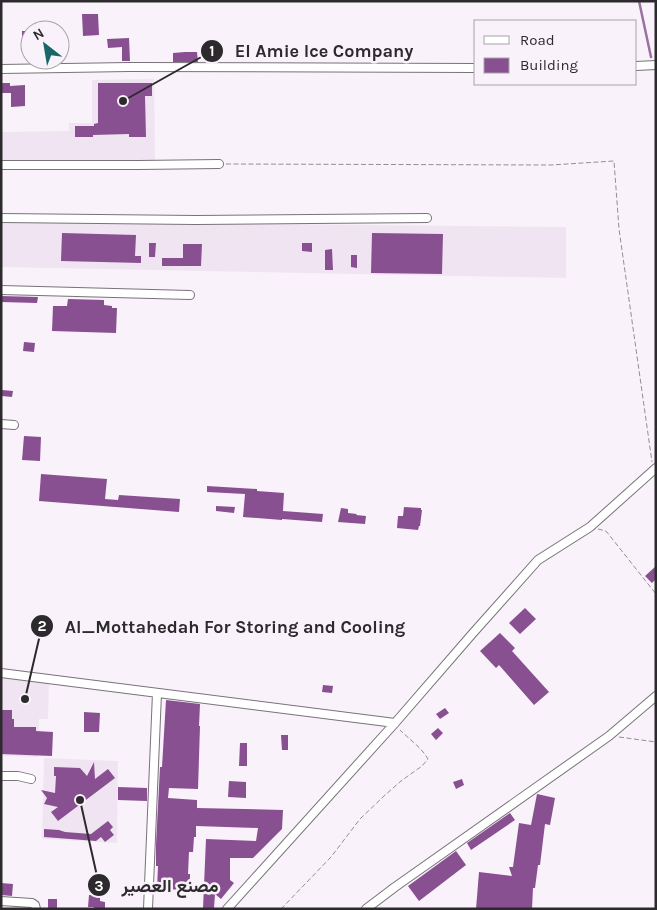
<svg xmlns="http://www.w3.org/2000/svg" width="657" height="910" viewBox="0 0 657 910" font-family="Karla,Vazirmatn,sans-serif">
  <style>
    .built { fill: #f0e4f2 }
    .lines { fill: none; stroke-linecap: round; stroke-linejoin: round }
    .stream { stroke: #9b71a2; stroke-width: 2.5 }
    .building { fill: #885091 }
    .minor-casing { stroke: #787279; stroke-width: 10 }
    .path { stroke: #938e94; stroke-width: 1; stroke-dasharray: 5 2.5; stroke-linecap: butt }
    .minor { stroke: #fff; stroke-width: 8 }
    .leader { fill: none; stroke: #2d2a2d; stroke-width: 2 }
    .callout-dot { fill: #2d2a2d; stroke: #f9f2fa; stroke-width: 2 }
    .mark-label { font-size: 15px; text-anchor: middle; font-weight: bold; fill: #fff }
    .callout-label { font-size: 18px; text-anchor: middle; font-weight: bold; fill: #2d2a2d; stroke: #f9f2fa; stroke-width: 5; stroke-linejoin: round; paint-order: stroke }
  </style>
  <rect width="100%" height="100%" fill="#f9f2fa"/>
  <path class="built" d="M154,79l1,83 -154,2v-32l68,-1v-8h23v-43z
    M1,221l565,6v51l-565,-11z
    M1,677l48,3 -1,39h-9l-1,38 -37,-1z
    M44,758l74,3 -1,82 -75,-4z"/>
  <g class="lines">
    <path class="stream" d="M639,1l12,56"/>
  </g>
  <path class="building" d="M82,14h16l1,21 -16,1z
    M22,31h8v13h-8z
    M129,38l1,23h-8v-14l-14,1 -1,-9z
    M185,52h12l1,10h-25v-9z
    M1,83h9v3l15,-1v21l-14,1v-14h-10z
    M98,83h54v13h-7l1,41h-17v-3l-36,1v2h-18v-11h19v-2l4,-1z
    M62,233l74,2 -1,21h6v7l-80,-2z
    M372,233l71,1 -1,40 -71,-1z
    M149,243h7l-1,14h-6z
    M302,243h10v9l-10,-1z
    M183,244h19l-1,22h-39v-8h21z
    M332,249l1,21h-8v-20z
    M351,255h6v13l-6,-1z
    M1,296l37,1 -1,6 -36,-1z
    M68,299l36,1v5l8,1v2h5l-1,25 -64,-2 1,-25h14z
    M24,342l11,1 -1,9 -11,-1z
    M2,390l11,1 -1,6 -10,-1z
    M24,436l17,1 -1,24 -18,-1z
    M41,474l66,5 -2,20 13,1 1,-5 61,4 -1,13 -140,-11z
    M207,486l50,3v2l27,2 -1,18 40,3 -1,8 -40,-3v1l-39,-3 2,-23 -38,-2z
    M216,506l19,1 -1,6 -18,-2z
    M404,507l17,1v2h1l-2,16h-1l-1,4 -21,-2 1,-12h5z
    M341,508l7,1v4l9,1 -1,1 10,1 -1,8 -27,-2z
    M656,566v13l-4,4 -7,-7z
    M525,608l11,11 -16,15 -11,-11z
    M500,633l15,15 -3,3 37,41 -15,13 -35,-40 -3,3 -16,-17z
    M323,685l10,1 -1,7 -10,-1z
    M166,700l34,4 -1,22h1l-2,63 -29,-1 -1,10 29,2v8l86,2 -1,19 -29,29h-23v22l4,3 -13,16 -6,-5 -1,14h-11l3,-69 50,2 2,-13 -62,-2v11h-2l-1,15h-4l-1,22h2v16l-33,-1 1,-23h-2v-22l4,-77h2z
    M445,708l4,5 -9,6 -4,-5z
    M1,710h11v9h2v8h22v4l17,1 -1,24 -51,-2z
    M84,712l16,1 -1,19h-15z
    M438,728l5,5 -7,7 -5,-6z
    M281,735h7v15h-6z
    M240,743h7v23h-8z
    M94,762l1,17 13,-10 7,9 -57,43 -7,-9 7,-5 -14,-3 3,-6 -6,-8 14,3 1,-17h-2v-9l26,1 7,8z
    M462,779l2,6 -8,4 -3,-7z
    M229,781l17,1v16l-18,-1z
    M118,787l29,1v13l-29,-1z
    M537,794l18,4 -5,27 -5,-1 -5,41h-2l-3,23h-2l-1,21h-56l3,-37 33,4 -3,-9h4l6,-44 12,2z
    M510,813l5,7 -44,30 -4,-7z
    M108,821l5,6 -3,3 4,5 -9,7 -4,-5 -5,4 -52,-4v-8l15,1 6,2 26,2z
    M456,851l10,14 -47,36 -11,-15z
    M1,883l12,1 -1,12 -11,-1z
    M89,895h11v6l5,1v7h-11v-2h-6z
    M48,899h9v10h-9z"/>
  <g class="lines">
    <defs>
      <path id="minor" d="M636,66l20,-1
        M1,69l128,-2 347,1
        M1,165h138l80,-1
        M1,218l195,2 231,-2
        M1,290l189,5
        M1,424l13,1
        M1,673l394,50
        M1,776h17l13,3
        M1,901l31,2 3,2 1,4
        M148,909l9,-216
        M227,909l168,-186 78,-90 65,-73 52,-33 66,-59
        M366,909l29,-22 214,-151 47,-40"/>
    </defs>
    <use href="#minor" class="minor-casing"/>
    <path class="path" d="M226,164l325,1 63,-4 5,68 33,233
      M598,529l8,2 50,63
      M619,737l37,5
      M281,909l50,-52 29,-38 24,-23 17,-15 21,-15 6,-7c-7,-12 -18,-19 -28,-29"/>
    <use href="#minor" class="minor"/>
  </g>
  <path class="leader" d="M123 101L212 51M25 699L42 626M80 800L99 885"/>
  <g class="callout-dot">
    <circle cx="123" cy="101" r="5"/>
    <circle cx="25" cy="699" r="5"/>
    <circle cx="80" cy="800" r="5"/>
    <circle cx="212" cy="51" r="12"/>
    <circle cx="42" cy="626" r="12"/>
    <circle cx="99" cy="885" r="12"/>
  </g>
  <g class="mark-label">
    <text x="212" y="56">1</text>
    <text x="42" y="631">2</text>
    <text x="99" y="891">3</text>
  </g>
  <g class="callout-label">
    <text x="324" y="57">El Amie Ice Company</text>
    <text x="235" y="633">Al_Mottahedah For Storing and Cooling</text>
    <text x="170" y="892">مصنع العصير</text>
  </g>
  <rect width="657" height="910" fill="none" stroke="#2d2a2d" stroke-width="5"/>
  <rect x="474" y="20" width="162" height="65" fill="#f9f2fa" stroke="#a7a2a8"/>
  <rect x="484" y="36" width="25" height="8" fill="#ffffff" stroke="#a7a2a8"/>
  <text x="520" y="45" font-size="15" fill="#2d2a2d">Road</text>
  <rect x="484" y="58" width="25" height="15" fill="#885091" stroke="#a7a2a8"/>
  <text x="520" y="70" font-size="15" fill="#2d2a2d">Building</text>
  <g transform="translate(45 45) rotate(329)"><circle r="24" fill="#f9f2fa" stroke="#a7a2a8"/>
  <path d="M0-4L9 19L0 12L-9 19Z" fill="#176668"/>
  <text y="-8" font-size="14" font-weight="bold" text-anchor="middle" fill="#2d2a2d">N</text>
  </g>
</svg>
